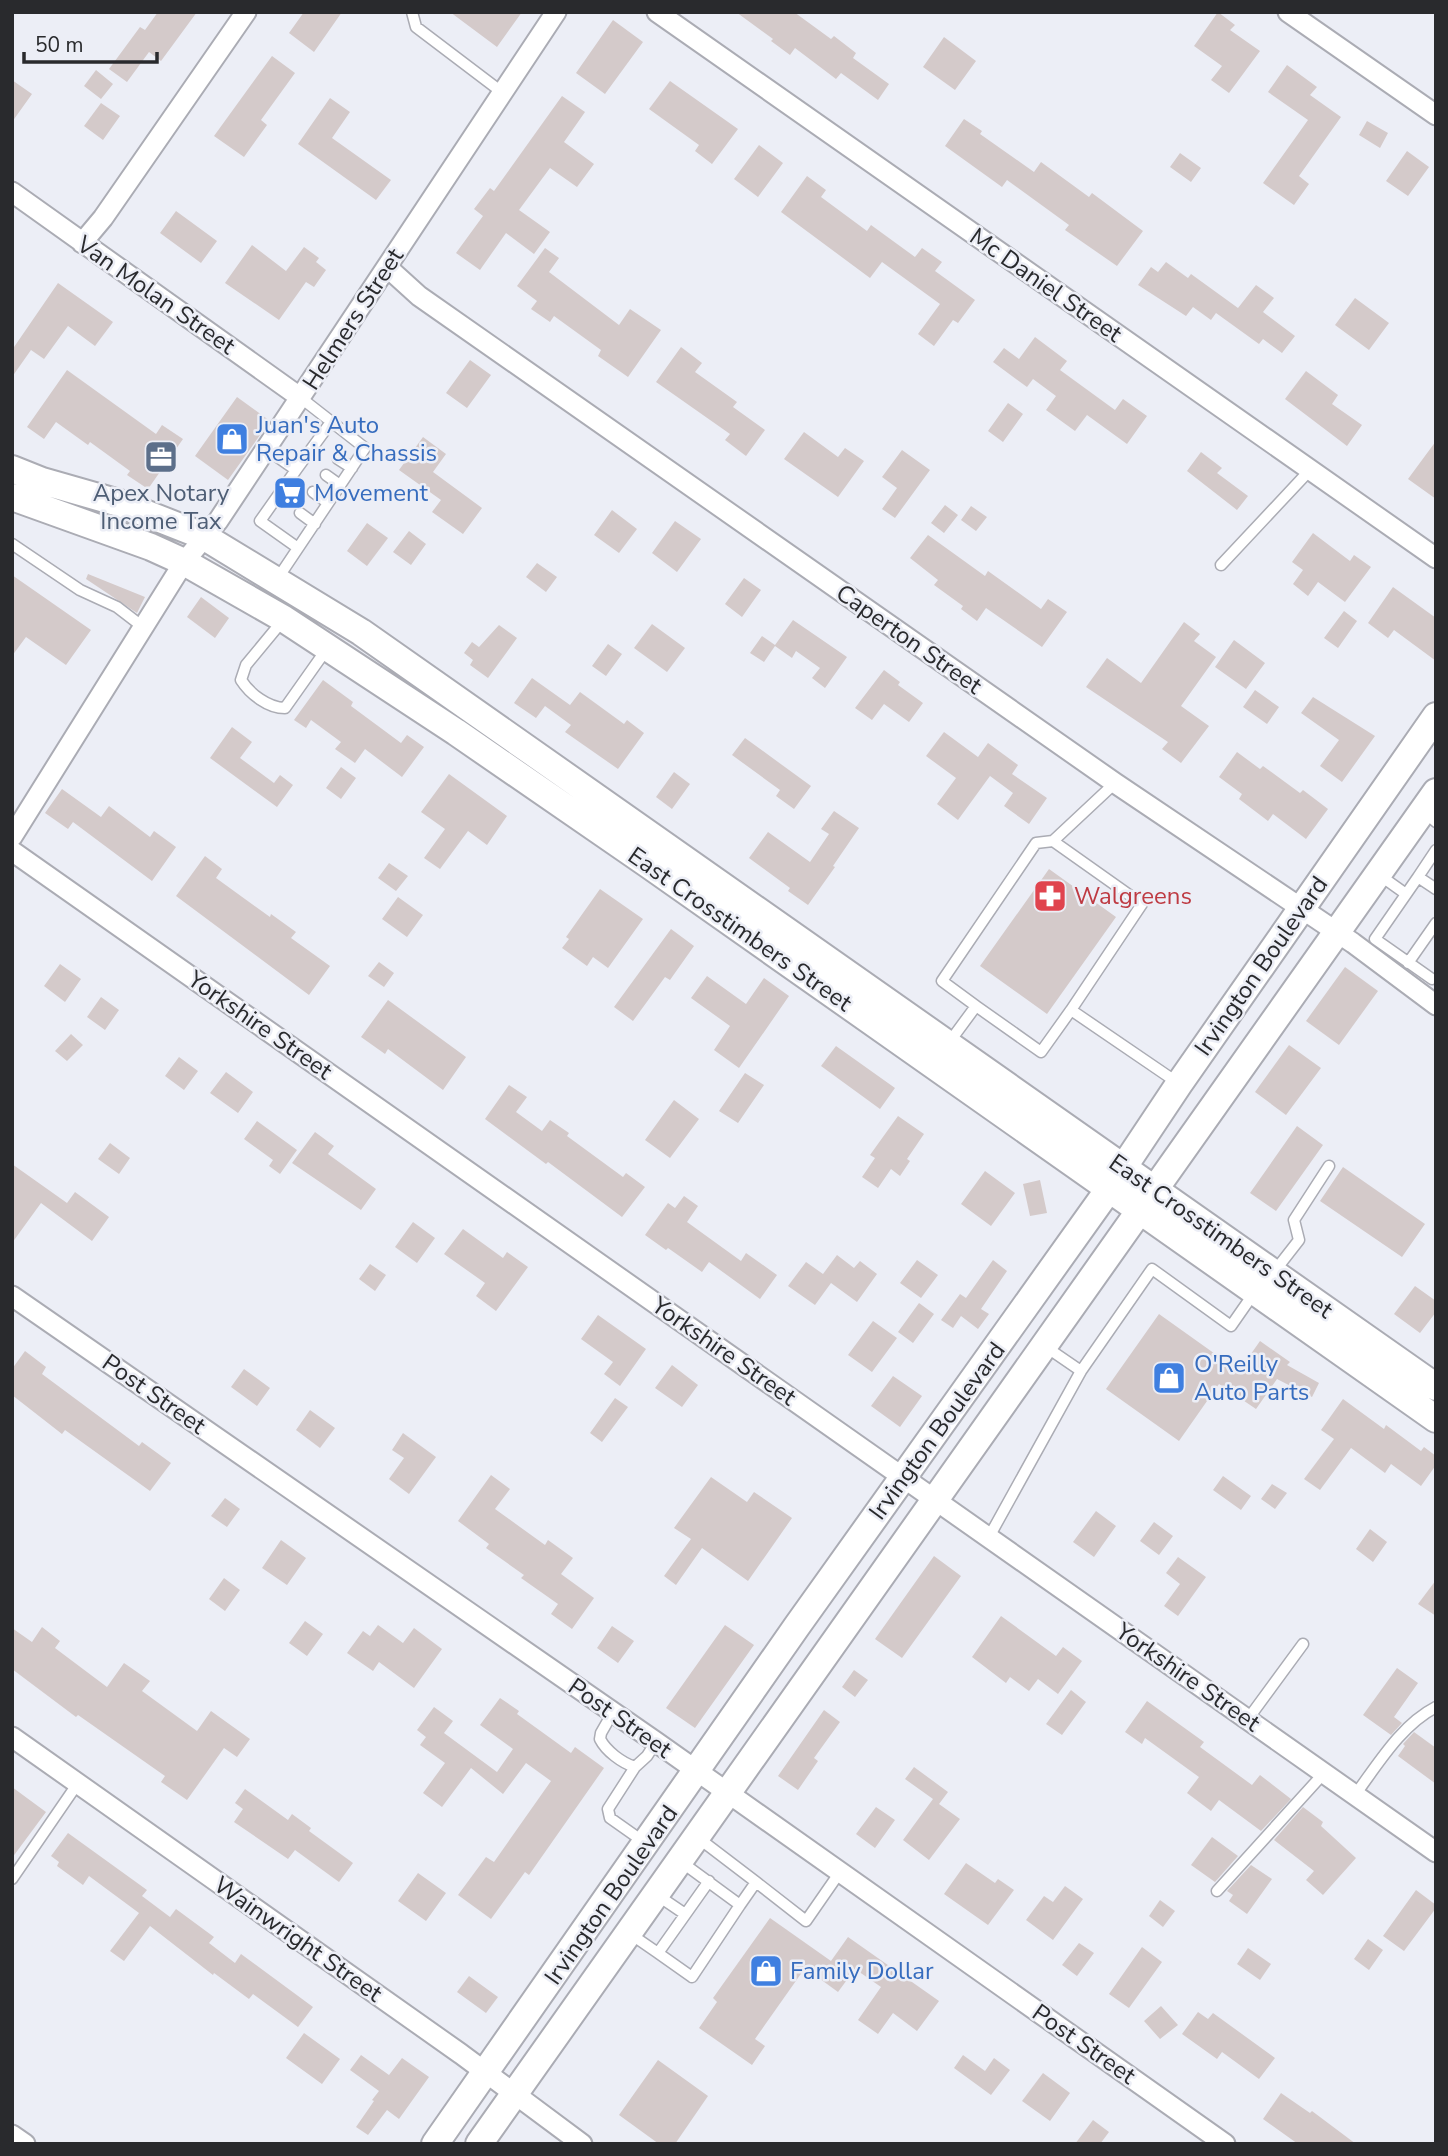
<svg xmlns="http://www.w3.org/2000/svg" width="1448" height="2156" viewBox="0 0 1448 2156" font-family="'Nunito Sans',sans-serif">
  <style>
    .building { fill: #d4caca }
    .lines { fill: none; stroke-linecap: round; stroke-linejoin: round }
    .service-casing { stroke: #abacb4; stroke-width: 13 }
    .minor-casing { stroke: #abacb4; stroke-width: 23 }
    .secondary-casing { stroke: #abacb4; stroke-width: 30 }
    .service { stroke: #fff; stroke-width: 10 }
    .minor { stroke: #fff; stroke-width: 19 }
    .secondary { stroke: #fff; stroke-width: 26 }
    .labels { text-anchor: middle; stroke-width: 5; stroke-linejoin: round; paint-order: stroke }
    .street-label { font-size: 24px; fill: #292a2d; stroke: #eceef6 }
    .shop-label { font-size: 24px; fill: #366cbe; stroke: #eceef6; text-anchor: start }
    .service-label { font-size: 24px; fill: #4e5e75; stroke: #eceef6 }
    .health-label { font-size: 24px; fill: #be3a42; stroke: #eceef6; text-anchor: start }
  </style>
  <rect width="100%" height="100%" fill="#eceef6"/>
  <path class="building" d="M158,12h39l-36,49 -12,-9 -22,30 -18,-13 31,-42 5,3z
    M304,12h38l-28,40 -25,-19z
    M450,12h72l-25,35z
    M736,12h58l37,27 3,-3 22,17 -3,5 36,26 -11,16 -37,-27 -5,6 -41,-31 -5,7 -19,-14 2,-2z
    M1218,12l17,13 -5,5 30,21 -31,42 -18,-13 11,-14 -28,-20z
    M613,20l30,22 -38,52 -29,-21z
    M944,37l32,24 -21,29 -32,-23z
    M272,56l23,17 -34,47 6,5 -23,32 -30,-21z
    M1287,65l30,22 -7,8 31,22 -42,59 10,8 -15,21 -31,-22 45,-63 -40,-28z
    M96,70l17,14 -12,15 -17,-13z
    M12,80l20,14 -20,28z
    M670,81l68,48 -26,35 -17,-13 4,-6 -50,-36z
    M562,96l23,16 -21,30 30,22 -17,23 -27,-19 -31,42 31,22 -16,22 -28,-21 -26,37 -24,-17 27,-37 -9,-7 16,-21 4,3z
    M330,98l20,14 -18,26 59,42 -15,20 -78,-56z
    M101,103l19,13 -17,24 -19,-14z
    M964,119l18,12 -2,3 54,38 7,-10 48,35 3,-4 51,38 -26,35 -52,-36 4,-5 -62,-45 -5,7 -57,-41z
    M1367,121l21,12 -8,15 -21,-13z
    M759,145l24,18 -25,34 -24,-18z
    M1407,151l22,16 -21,29 -22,-15z
    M1180,153l21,15 -10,14 -21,-15z
    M807,176l19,14 -5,7 46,34 4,-6 44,32 7,-9 20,14 -7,9 40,29 -17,23 -5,-3 -19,26 -16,-12 22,-30 -58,-42 -12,16 -89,-66z
    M176,211l41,30 -16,22 -41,-30z
    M252,245l34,26 18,-24 15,11 -3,4 10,8 -12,17 -8,-5 -27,38 -54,-37z
    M545,248l14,10 -10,14 70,53 11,-16 31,21 -33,47 -30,-21 3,-6 -47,-34 -4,6 -19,-13 6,-8 -20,-15z
    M1166,262l22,16 3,-4 47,34 18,-23 18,13 -11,14 32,24 -13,17 -19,-14 -4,5 -43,-31 -5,7 -18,-13 -7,9 -48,-31 13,-18 7,5z
    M58,283l55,39 -18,24 -27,-20 -24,33 -13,-9 -19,27v-27z
    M1355,298l34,25 -20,27 -34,-25z
    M1035,337l32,24 -7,9 55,40 8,-11 24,17 -20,28 -40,-29 -12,16 -29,-21 10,-14 -23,-17 -6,8 -34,-25 11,-14 15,11z
    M681,347l21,16 -7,9 42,30 -4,5 32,23 -19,26 -21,-16 5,-6 -74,-52z
    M470,360l21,15 -24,33 -21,-15z
    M67,370l89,64 6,-9 21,14 -35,50 -21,-14 3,-4 -40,-29 -2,3 -32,-23 -12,17 -17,-12z
    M1306,371l32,24 -6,9 30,21 -15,21 -62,-47z
    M237,397l33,24 -42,59 -33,-24z
    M1008,403l15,11 -20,28 -15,-11z
    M804,432l34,25 7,-9 19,13 -26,36 -54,-38z
    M423,437l23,17 -13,18 49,36 -19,26 -31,-22 9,-12 -42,-30z
    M1436,441v58l-28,-20z
    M902,450l28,20 -35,48 -13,-9 15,-21 -15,-11z
    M1201,452l21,16 -5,5 31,23 -11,14 -50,-39z
    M945,505l13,10 -14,18 -13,-10z
    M971,506l16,11 -11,14 -15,-11z
    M612,510l25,19 -18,24 -25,-18z
    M675,521l26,18 -24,33 -25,-19z
    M367,523l21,15 -21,28 -20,-15z
    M409,531l17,13 -15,21 -18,-13z
    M1313,533l37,28 4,-6 17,12 -26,35 -27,-20 -10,14 -15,-12 10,-14 -11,-8z
    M928,535l57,41 3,-5 53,38 7,-10 19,13 -25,35 -56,-39 -9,13 -16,-12 2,-3 -29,-21 4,-5 -28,-22z
    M537,563l20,14 -11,15 -20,-15z
    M88,574l57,23 -8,16 -51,-34z
    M12,575l79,55 -25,35 -40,-28 -14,19z
    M744,578l17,12 -19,27 -17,-13z
    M1393,587l43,31v43l-42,-31 -6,8 -20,-15z
    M201,597l28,21 -14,20 -28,-21z
    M1344,611l13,10 -19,27 -14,-10z
    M793,620l54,37 -22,31 -13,-10 8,-10 -24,-17 -4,7 -17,-12 -11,16 -14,-9 12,-17 13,9z
    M1184,622l16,12 -6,7 22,16 -35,49 28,20 -28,37 -19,-14 6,-7 -82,-55 21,-29 34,25z
    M652,624l33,24 -18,24 -33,-24z
    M499,625l18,13 -29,40 -18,-13 3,-5 -9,-7 8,-11 7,5z
    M1234,640l31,23 -19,26 -31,-22z
    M608,644l14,10 -16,22 -14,-10z
    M884,670l16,12 -2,3 25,18 -14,19 -25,-18 -12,16 -17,-12z
    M532,678l38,27 10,-13 44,32 3,-4 17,13 -26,36 -53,-37 6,-7 -26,-19 -9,12 -22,-15z
    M323,680l30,22 -2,4 50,37 6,-8 17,12 -22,30 -37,-28 -10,14 -20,-14 6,-7 -30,-22 -5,8 -12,-8z
    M1255,690l24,17 -12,17 -24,-17z
    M1313,697l62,39 -33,46 -22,-16 19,-26 -38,-27z
    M232,727l20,15 -12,16 34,25 6,-8 13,10 -16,22 -67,-49z
    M944,732l34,25 10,-14 30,22 -6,9 35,24 -18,26 -25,-18 9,-13 -23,-17 -32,44 -21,-16 19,-26 -30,-22z
    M745,738l66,48 -17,23 -18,-13 4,-6 -48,-35z
    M1237,752l23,17 3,-3 37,27 3,-3 25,19 -22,30 -33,-25 -5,7 -29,-22 3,-5 -23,-17z
    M341,767l15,11 -15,21 -15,-11z
    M674,772l16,12 -18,25 -16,-12z
    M449,774l58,42 -20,29 -19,-14 -28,38 -16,-11 21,-29 -24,-17z
    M62,789l39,28 8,-11 41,31 4,-6 22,16 -24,34 -79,-59 -5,7 -23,-16z
    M834,811l25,17 -26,38 2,1 -27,38 -20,-14 2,-3 -41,-30 19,-26 42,30 19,-28 -8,-5z
    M205,856l17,13 -6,9 54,39 1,-3 25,18 -5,6 39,28 -21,29 -133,-99z
    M389,863l19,13 -12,15 -18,-13z
    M1049,869l67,48 -69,97 -67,-48z
    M600,889l43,30 -35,49 -15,-11 -6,9 -25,-18 7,-9 -3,-2z
    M398,897l25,18 -16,22 -25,-18z
    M671,929l23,17 -24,34 -5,-3 -32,44 -19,-14z
    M379,962l15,11 -10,14 -16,-11z
    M60,964l21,15 -16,23 -21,-16z
    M1345,967l33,24 -39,54 -33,-24z
    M707,976l39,28 18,-26 25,18 -50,72 -25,-18 16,-24 -39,-28z
    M101,997l18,13 -14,20 -18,-13z
    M388,1000l78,57 -23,33 -55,-41 -3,5 -24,-17z
    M71,1034l12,11 -16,16 -12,-10z
    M1289,1045l32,23 -35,47 -31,-23z
    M836,1046l59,42 -15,21 -59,-43z
    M179,1057l19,14 -14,19 -19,-14z
    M226,1072l27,20 -15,21 -28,-20z
    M745,1073l19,12 -26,38 -19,-12z
    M509,1085l18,12 -11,15 26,19 8,-11 19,13 -2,3 56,41 3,-4 19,14 -23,30 -74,-55 -2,2 -61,-45z
    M674,1100l25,19 -29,39 -25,-18z
    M898,1116l26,18 -17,25 3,2 -10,15 -9,-7 -13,19 -16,-11 13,-19 -5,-3z
    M257,1121l40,29 -17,24 -11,-8 4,-6 -29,-21z
    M1297,1126l26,19 -47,66 -26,-18z
    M315,1132l19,14 -6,8 48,35 -15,21 -69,-47z
    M110,1143l20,15 -11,16 -21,-15z
    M12,1164l55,39 8,-11 34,25 -17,24 -51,-38 -29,40z
    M1343,1167l82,57 -23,33 -82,-56z
    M985,1171l30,22 -24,33 -30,-22z
    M1040,1180l7,33 -17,3 -7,-32z
    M684,1196l14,10 -11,16 54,39 5,-8 31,22 -17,24 -51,-37 -7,10 -34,-24 -2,2 -21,-15 23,-32 7,5z
    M413,1222l22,16 -18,25 -22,-16z
    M463,1229l40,29 4,-6 21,15 -32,44 -20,-15 9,-13 -41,-29z
    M837,1255l17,13 6,-7 17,13 -20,28 -26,-19 -16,22 -27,-19 18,-24 17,12z
    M917,1260l21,15 -17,23 -21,-15z
    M993,1260l14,11 -26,38 8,5 -11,15 -17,-13 -8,12 -12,-8 19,-26 6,4z
    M370,1264l16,11 -11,16 -16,-12z
    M1415,1286l21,15v11l-16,21 -26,-19z
    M919,1303l15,11 -21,29 -15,-11z
    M1159,1314l80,57 21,-30 30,21 -3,3 32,18 -7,14 -35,-18 -21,30 -37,-25 -40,57 -73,-52z
    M598,1315l48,34 -26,37 -16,-12 9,-12 -32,-23z
    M873,1321l24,17 -25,34 -24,-17z
    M25,1351l21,16 -4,7 97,72 3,-4 29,21 -21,28 -85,-61 -3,4 -50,-39v-26z
    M672,1365l26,20 -16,22 -27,-19z
    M244,1369l26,19 -13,18 -26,-19z
    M893,1376l29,20 -22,31 -29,-21z
    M615,1398l13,9 -26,35 -12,-9z
    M1343,1399l41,30 2,-4 35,26 3,-4 12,9v9l-15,21 -30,-22 -6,9 -34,-25 -31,42 -16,-11 30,-40 -13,-9z
    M310,1410l25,18 -15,20 -24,-18z
    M403,1433l33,24 -27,37 -20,-15 15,-21 -12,-8z
    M491,1475l19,14 -15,20 50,36 3,-5 25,18 -12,16 33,24 -22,31 -21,-15 7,-10 -37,-26 3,-3 -38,-27 3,-4 -31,-23z
    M1223,1476l28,20 -10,14 -28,-20z
    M711,1477l36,25 7,-10 38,26 -44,63 -46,-33 -26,37 -12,-9 27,-37 -17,-11z
    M1272,1484l15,9 -12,16 -14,-10z
    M225,1498l15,11 -13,18 -16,-11z
    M1096,1511l20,15 -22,31 -21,-15z
    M1154,1522l19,14 -14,19 -19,-14z
    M1370,1529l17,13 -14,20 -17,-13z
    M281,1540l25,18 -19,27 -25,-17z
    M934,1556l27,20 -59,82 -27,-19z
    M1178,1557l28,20 -28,39 -14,-10 16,-22 -14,-11z
    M224,1578l16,12 -15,21 -16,-12z
    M1436,1580v36l-18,-12z
    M1001,1616l55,40 7,-9 19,14 -24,33 -20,-15 -9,12 -19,-14 -4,6 -34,-26z
    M305,1621l18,13 -16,22 -18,-13z
    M378,1625l25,18 11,-15 28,21 -28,39 -35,-26 -6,9 -26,-18 16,-22 7,5z
    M725,1625l29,20 -59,83 -29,-20z
    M612,1626l22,15 -16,22 -21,-15z
    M42,1627l18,14 -5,7 52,39 17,-24 26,18 -8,10 55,40 14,-20 39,28 -13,18 -13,-9 -37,52 -26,-18 4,-6 -87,-61 -2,2 -64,-48v-41l20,14z
    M1397,1668l21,15 -24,34 8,6 -11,12 -28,-20z
    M854,1670l14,10 -13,17 -13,-10z
    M1071,1690l15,12 -24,33 -16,-11z
    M500,1698l19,13 -2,3 54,39 4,-6 29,21 -75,107 -4,-3 -34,47 -33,-24 28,-38 8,5 57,-81 -25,-18 -23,31 -32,-26 -29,39 -19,-14 22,-30 -25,-18 6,-8 -9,-7 17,-23 19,14 -9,12 53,39 16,-23 -33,-24z
    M1147,1701l57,41 -4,5 52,38 8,-10 31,24 -30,32 -42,-31 -8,11 -24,-18 12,-16 -54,-39 -3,6 -17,-12z
    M824,1710l16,12 -26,36 4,3 -20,29 -20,-14z
    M1414,1732l22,16v36l-38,-28 7,-10 -2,-2z
    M914,1767l34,25 -9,12 21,15 -31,41 -26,-20 30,-41 -28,-20z
    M12,1787l34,25 -34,46z
    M245,1789l43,31 4,-6 19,14 -2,3 44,32 -14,19 -44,-32 -7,9 -54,-37 9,-13 -8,-6z
    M876,1807l19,13 -20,28 -19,-14z
    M1303,1807l20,15 -2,4 35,32 -33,37 -17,-15 8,-9 -40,-31z
    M68,1833l79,57 -5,6 28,21 6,-8 38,28 -5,6 26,20 6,-9 72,53 -15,20 -45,-33 -4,5 -35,-26 -1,2 -63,-49 -26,35 -14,-10 29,-38 -50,-37 -6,9 -26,-19 2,-4 -8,-6z
    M1212,1837l26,19 -23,26 -24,-17z
    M966,1863l29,20 3,-4 16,11 -26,35 -44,-31z
    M1251,1865l21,14 -25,35 -18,-13 4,-6 -6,-4z
    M418,1873l28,20 -20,28 -28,-20z
    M1065,1886l18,13 -30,41 -27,-20 18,-24 9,6z
    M1416,1890l20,15v3l-32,43 -21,-15z
    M1160,1900l15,11 -12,16 -14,-11z
    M770,1918l61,43 17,-24 91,64 -22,30 -24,-18 -15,21 -20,-14 23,-33 -26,-18 -17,23 -33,-24 -50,71 10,7 -13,19 -53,-37 18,-26 -4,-4z
    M1368,1939l15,11 -14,20 -15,-11z
    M1079,1943l15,10 -17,23 -15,-11z
    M1142,1947l20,15 -33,46 -20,-14z
    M1248,1948l23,16 -11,16 -23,-16z
    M469,1976l29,21 -12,16 -29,-21z
    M1161,2006l17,19 -18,14 -16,-18z
    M1198,2012l10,7 5,-6 62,45 -16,21 -37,-27 -5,7 -35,-25z
    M304,2033l36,26 -18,25 -36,-26z
    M361,2055l28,20 13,-17 27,19 -30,42 -12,-9 -19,25 -12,-8 18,-26 -2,-1 7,-9 -29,-21z
    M963,2055l22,16 9,-13 16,12 -19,25 -37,-27z
    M658,2060l50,36 -33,48h-16l-40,-29z
    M1043,2073l27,20 -20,28 -28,-20z
    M1281,2093l29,20 2,-2 44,33h-58l-35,-25z
    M1093,2120l16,12 -9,12h-25z"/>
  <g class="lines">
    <defs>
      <path id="service" d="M412,12l4,15 87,66
        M266,449l30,21 -36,51 38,27
        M338,459l14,9
        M296,470l35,-48
        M326,475l14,10
        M313,492l15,11
        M300,513l15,11
        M12,544l68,46 37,17 26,20
        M1221,565l89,-95
        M276,581l89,-133 -64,-50
        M284,619l-38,46 -5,15c9,14 27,28 44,28l41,-58
        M1115,783l-62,58 89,63 -71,106 107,73
        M1423,811l13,11
        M1436,850l-18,27 18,12
        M1378,874l28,20
        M1418,877l-43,62 57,40
        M1408,963l28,-40
        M976,1006l-34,-25 94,-138 17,-2
        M948,1044l28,-38 65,46 30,-42
        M1274,1272l25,-32 -5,-20 35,-54
        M1046,1347l35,24
        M989,1537l92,-166 71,-102 79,57 23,-33
        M613,1712l-12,21 -1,6c6,12 22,24 35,28l12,-11 9,-14
        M1248,1719l55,-75
        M635,1767l-27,42 2,9 34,24
        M1355,1795c23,-31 46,-70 81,-88
        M697,1837l59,45
        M680,1861l60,44 -48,72 -34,-24 51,-72
        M12,1879l66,-96
        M1217,1891l107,-118
        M657,1895l28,19
        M740,1905l16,-23 50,39 34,-49
        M629,1933l29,20"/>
      <path id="minor" d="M657,12l779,546
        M1288,12l148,103
        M12,192l289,206
        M82,243l21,-25 143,-206
        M387,267l32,29 696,487 238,160 83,62
        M12,837l172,-275 34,-41 338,-509
        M12,851l1424,1001
        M12,1296l644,446 569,402
        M12,1737l449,317 121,90
        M12,2135l13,9"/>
      <path id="secondary" d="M12,469l30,12 77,22 84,33 158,96 1075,755
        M12,497l139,50 33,15 100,57 172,113 193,133 787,554
        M435,2144l362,-518 312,-437 70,-105 257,-368
        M479,2144l957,-1352"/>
    </defs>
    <use href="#service" class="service-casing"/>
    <use href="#minor" class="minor-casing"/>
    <use href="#secondary" class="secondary-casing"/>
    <use href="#service" class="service"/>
    <use href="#minor" class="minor"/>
    <use href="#secondary" class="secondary"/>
  </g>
  <defs>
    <symbol id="shop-square" viewBox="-11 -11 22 22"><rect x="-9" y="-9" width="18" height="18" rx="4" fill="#3f7fe0" stroke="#eceef6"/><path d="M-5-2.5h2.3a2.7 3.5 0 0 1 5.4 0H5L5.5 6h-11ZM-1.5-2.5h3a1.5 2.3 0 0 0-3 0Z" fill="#fff"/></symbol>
    <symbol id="office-square" viewBox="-11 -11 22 22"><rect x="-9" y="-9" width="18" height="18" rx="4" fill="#5c6f8a" stroke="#eceef6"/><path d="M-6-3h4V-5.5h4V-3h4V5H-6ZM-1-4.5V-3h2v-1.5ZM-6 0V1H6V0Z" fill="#fff"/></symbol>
    <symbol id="supermarket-square" viewBox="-11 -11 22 22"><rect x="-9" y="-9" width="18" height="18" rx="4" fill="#3f7fe0" stroke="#eceef6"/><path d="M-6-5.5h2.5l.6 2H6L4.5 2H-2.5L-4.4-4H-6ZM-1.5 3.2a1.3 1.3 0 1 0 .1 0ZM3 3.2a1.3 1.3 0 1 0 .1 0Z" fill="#fff"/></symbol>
    <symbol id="pharmacy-square" viewBox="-11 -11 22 22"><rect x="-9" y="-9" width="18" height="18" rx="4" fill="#e0444e" stroke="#eceef6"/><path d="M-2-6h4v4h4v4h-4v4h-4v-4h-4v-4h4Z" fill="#fff"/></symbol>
  </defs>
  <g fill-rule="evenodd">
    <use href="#shop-square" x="213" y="420" width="38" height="38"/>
    <use href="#office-square" x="142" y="438" width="38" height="38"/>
    <use href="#supermarket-square" x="271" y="474" width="38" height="38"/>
    <use href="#pharmacy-square" x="1031" y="877" width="38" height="38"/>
    <use href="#shop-square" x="1150" y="1359" width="38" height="38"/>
    <use href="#shop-square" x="747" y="1952" width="38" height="38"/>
  </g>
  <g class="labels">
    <g class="street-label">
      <text transform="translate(1046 285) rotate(35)" y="8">Mc Daniel Street</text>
      <text transform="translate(156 295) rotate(35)" y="8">Van Molan Street</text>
      <text transform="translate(353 319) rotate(-57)" y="8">Helmers Street</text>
      <text transform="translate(909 639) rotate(35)" y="8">Caperton Street</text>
      <text transform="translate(740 929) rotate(35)" y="8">East Crosstimbers Street</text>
      <text transform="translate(1261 966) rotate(-55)" y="8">Irvington Boulevard</text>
      <text transform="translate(260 1025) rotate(35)" y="8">Yorkshire Street</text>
      <text transform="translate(1221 1236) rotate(35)" y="8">East Crosstimbers Street</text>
      <text transform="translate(724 1351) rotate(35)" y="8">Yorkshire Street</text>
      <text transform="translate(154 1394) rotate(35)" y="8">Post Street</text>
      <text transform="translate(937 1431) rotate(-54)" y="8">Irvington Boulevard</text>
      <text transform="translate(1188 1677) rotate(35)" y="8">Yorkshire Street</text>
      <text transform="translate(620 1718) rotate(35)" y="8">Post Street</text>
      <text transform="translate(611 1895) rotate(-55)" y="8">Irvington Boulevard</text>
      <text transform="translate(298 1939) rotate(35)" y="8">Wainwright Street</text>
      <text transform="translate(1084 2044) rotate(35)" y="8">Post Street</text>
    </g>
    <g class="shop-label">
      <text x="256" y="433">Juan's Auto<tspan x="256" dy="28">Repair &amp; Chassis</tspan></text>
      <text x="314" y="501">Movement</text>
      <text x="1194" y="1372">O'Reilly<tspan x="1194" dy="28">Auto Parts</tspan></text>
      <text x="790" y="1979">Family Dollar</text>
    </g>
    <g class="service-label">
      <text x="161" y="501">Apex Notary<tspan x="161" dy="28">Income Tax</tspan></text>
    </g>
    <g class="health-label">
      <text x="1074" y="904">Walgreens</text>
    </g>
  </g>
  <rect width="1448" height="2156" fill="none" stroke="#292a2d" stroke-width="28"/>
  <path d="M24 52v10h133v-10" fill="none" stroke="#292a2d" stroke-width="3.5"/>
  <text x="35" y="52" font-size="21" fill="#292a2d" stroke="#eceef6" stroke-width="5" paint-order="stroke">50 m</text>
</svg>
